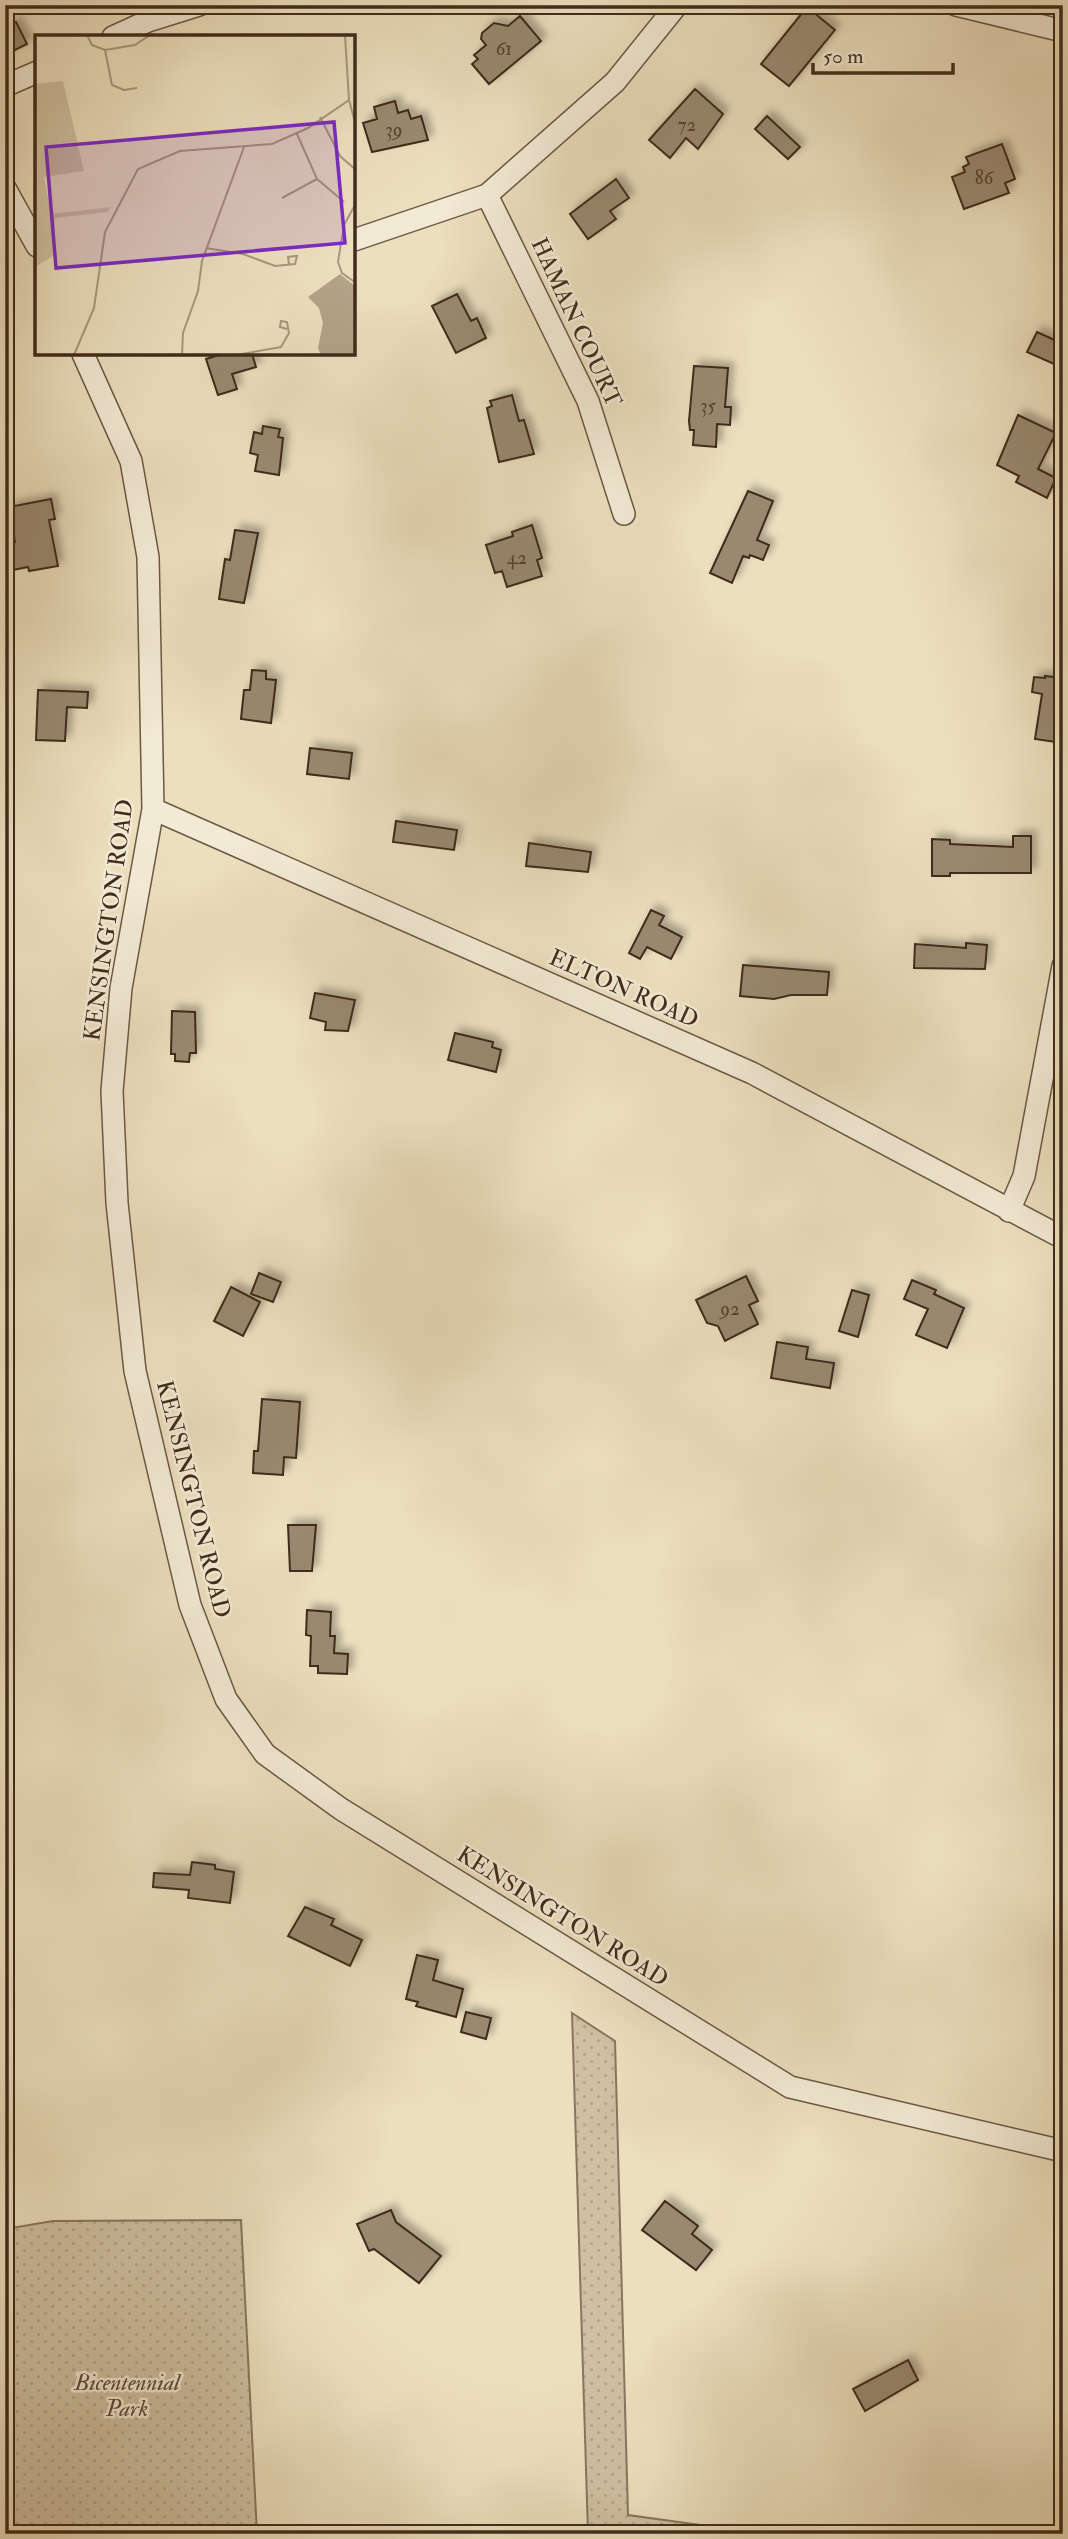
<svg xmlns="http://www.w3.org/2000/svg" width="1068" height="2539" viewBox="0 0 1068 2539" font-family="'IM FELL Double Pica',serif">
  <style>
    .grass { fill: url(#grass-dots); stroke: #88765e; stroke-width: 2 }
    .building { fill: #998970; stroke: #402b1b; stroke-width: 2; filter: url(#shadow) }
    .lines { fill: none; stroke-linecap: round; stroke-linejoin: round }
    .minor-casing { stroke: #6b5844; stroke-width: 24 }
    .minor { stroke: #f3ead5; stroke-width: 21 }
    .labels { text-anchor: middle; stroke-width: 5; stroke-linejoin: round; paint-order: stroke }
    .number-label { font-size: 19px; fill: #564230 }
    .street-label { font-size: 23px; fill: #402b1b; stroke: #f3ead5 }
    .park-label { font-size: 23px; font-style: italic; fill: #5d4936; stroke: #f3ead5 }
    .inset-road { fill: none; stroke: #a7977d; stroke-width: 2 }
    .view { fill: #7b2cbf; fill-opacity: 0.15; stroke: #7b2cbf; stroke-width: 3.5 }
    .inset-edge { fill: none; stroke: #402b1b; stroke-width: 3.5 }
  </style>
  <defs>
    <pattern id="grass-dots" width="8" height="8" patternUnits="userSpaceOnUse" patternTransform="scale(1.75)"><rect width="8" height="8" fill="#cfc0a2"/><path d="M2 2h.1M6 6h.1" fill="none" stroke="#b3a58b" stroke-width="1.8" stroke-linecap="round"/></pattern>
    <filter id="shadow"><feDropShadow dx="5.5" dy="-5.5" stdDeviation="3.5" flood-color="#0004"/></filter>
  </defs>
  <rect width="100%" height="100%" fill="#ecdfbe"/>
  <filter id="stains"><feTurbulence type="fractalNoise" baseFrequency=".00286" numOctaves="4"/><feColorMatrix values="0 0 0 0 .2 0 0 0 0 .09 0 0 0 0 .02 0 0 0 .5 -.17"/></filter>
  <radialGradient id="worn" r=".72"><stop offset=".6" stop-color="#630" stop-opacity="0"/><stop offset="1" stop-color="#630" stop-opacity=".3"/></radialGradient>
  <path class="grass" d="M572,2013l43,28 13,474 138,19h-178z
    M241,2220l16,314h-252v-305l48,-8z"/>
  <path class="building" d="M807,7l28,23 -46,56 -28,-22z
    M520,16l21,25 -52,43 -17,-20 6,-5 -4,-4 12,-10 -5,-6 1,-6 12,-10 14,3z
    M16,22l11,22 -22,11v-28z
    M695,89l28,25 -25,35 -12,-11 -16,20 -21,-18z
    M395,101l3,12 10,-3 3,9 10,-3 7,24 -56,12 -9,-29 14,-4 -3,-12z
    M767,116l33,31 -12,12 -33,-30z
    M1002,144l13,35 -10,4 4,10 -45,16 -12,-32 13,-5 -2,-5 6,-3 -3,-7z
    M616,179l13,19 -19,13 6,8 -28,20 -18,-25z
    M457,294l14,27 6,-3 9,20 -30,15 -24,-47z
    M1037,332l26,12v24l-36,-16z
    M222,354h30l4,13 -24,7 5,15 -19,6 -12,-36z
    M694,366l34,2 -3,39h6l-1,18 -13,-1 -1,23 -23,-2 1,-15h-4l-1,-9z
    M512,395l7,26 5,-1 10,34 -35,8 -12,-54 5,-2 -2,-5z
    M1018,415l38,18 -18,36 18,9 -9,20 -31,-16 3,-6 -22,-11z
    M263,426l17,3 -2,8 5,1 -4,37 -24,-4 3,-16 -8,-2 4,-21 8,2z
    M748,491l25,10 -16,39 12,5 -6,15 -13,-5 -1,3 -6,-2 -11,27 -22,-10z
    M51,499l4,20 -6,1 9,46 -29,5 -1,-4 -15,3 -6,-26 8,-2 -6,-35z
    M532,525l10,33 -5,2 5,16 -35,11 -5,-16 -7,2 -9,-28 27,-9 -1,-4z
    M235,530l23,3 -14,70 -25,-4 6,-40 5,1z
    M252,670l14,1v8l10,1 -5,43 -30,-4 3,-29h6z
    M1045,676l18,2v65l-28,-4 7,-45 -10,-2 2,-15 11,1z
    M38,690l50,2 -1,16 -20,-1 -2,34 -29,-1z
    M310,748l42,5 -3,26 -42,-5z
    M396,821l61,9 -3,20 -61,-8z
    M1013,836h18v37h-81v3h-18v-37l18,1v4l63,3z
    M529,843l62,9 -3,20 -62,-6z
    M651,910l13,6 -5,9 23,12 -11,22 -24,-12 -7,12 -11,-6z
    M966,943l21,2 -2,24 -71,-1 1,-24 51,4z
    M743,965l86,7 -2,23h-36l-17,4 -34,-3z
    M315,993l40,7 -7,31 -23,-1 1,-8 -16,-4z
    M172,1011l23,1 1,41h-6l-1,9 -14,-1v-7h-4z
    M455,1033l38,9 -1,5 9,3 -5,22 -48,-12z
    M259,1273l22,9 -8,20 -22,-8z
    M746,1276l12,25 -9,4 9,19 -33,17 -7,-15 -11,-3 -11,-23z
    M912,1280l24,10 -2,4 30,14 -17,40 -31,-13 12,-26 -24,-10z
    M231,1287l29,15 -17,34 -29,-15z
    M852,1290l17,5 -11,42 -19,-6z
    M777,1342l31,5 -2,12 28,4 -4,25 -59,-10z
    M262,1399l38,3 -4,56 -12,-1 -1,18 -30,-2 1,-22h4z
    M288,1525h28l-4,46h-22z
    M307,1610l24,2 -1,24h5l-1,17 14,1 -1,20 -29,-1v-7h-8l1,-30 -5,-1z
    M192,1862l23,3v4l19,3 -4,31 -42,-5 1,-8 -36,-3 1,-14 36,2z
    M305,1907l29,12 -3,6 31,15 -12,26 -62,-30z
    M417,1955l21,5 -5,20 30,9 -7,28 -40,-11 2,-4 -12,-3z
    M466,2012l25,6 -5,21 -25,-7z
    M665,2201l33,25 -6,8 20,16 -16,20 -54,-40z
    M391,2210l5,12 45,34 -22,27 -45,-34 -5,2 -12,-27z
    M908,2360l10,20 -53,31 -12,-22z"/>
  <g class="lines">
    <defs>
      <path id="minor" d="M956,5l107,26
        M113,37l35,-16 51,-16
        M5,86l32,-14
        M5,188l32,58
        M487,195l101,206 36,113
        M354,240l133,-45 128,-113 62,-77
        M83,354l48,107 17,96 5,252 -32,179 -9,103 5,112 18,168 55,234 36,94 39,55 76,55 449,278 273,64
        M153,809l599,264 311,165
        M1009,1211l15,-35 39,-210"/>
    </defs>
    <use href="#minor" class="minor-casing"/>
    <use href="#minor" class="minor"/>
  </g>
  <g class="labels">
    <g class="number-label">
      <text x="504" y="55">61</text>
      <text x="687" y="131">72</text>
      <text x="394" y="136">39</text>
      <text x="984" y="184">86</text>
      <text x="708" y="412">35</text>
      <text x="517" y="564">42</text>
      <text x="730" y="1315">92</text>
    </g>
    <g class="street-label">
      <text transform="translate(577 322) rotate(65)" y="8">HAMAN COURT</text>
      <text transform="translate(108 920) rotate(-82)" y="8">KENSINGTON ROAD</text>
      <text transform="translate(624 988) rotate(24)" y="8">ELTON ROAD</text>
      <text transform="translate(194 1499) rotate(76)" y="8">KENSINGTON ROAD</text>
      <text transform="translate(563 1916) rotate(32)" y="8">KENSINGTON ROAD</text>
    </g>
    <g class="park-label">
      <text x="127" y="2390">Bicentennial<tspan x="127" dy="26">Park</tspan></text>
    </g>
  </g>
  <g transform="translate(35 35)">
    <rect width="320" height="320" fill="#ecdfbe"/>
    <path d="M28,46l21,90 -40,6 7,37 60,-7 -3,5 -53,6 -2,38 -18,11v-183z" fill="#cfc0a2"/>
    <path d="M305,239l15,12v69h-34l-3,-7 5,-25 -4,-15 -11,-11z" fill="#b2a287"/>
    <path class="inset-road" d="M52,0l5,10 13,5 30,-5 15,-10M70,15l7,35 12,5 13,-2M314,65l7,26M285,82l20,39 16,14M262,99l20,45 27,23M247,163l35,-19M321,168l-12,22 -6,37 4,11 14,10M171,213l37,6 32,12 20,-2 2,-8 -9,1 1,7M39,320l20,-47 11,-76 33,-63 42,-18 92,-7 36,-16 41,-28 -4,-65M147,320l1,-22 15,-42 4,-30 42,-114M201,320l45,-8 8,-14 -2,-11 -6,-1 -1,6 7,2"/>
    <path class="view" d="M299,87l11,121 -289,25 -10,-121z"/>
    <rect width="320" height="320" class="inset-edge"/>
  </g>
  <rect width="1068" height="2539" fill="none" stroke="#ecdfbe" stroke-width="28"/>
  <rect x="7" y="7" width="1054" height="2525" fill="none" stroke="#402b1b" stroke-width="3.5"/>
  <rect x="14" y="14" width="1040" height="2511" fill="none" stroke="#402b1b" stroke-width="2"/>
  <path d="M813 63v10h140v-10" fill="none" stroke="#402b1b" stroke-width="3.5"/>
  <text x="823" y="63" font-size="21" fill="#402b1b" stroke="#f3ead5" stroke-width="5" paint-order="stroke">50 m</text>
  <rect width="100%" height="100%" filter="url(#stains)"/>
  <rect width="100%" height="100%" fill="url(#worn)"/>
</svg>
